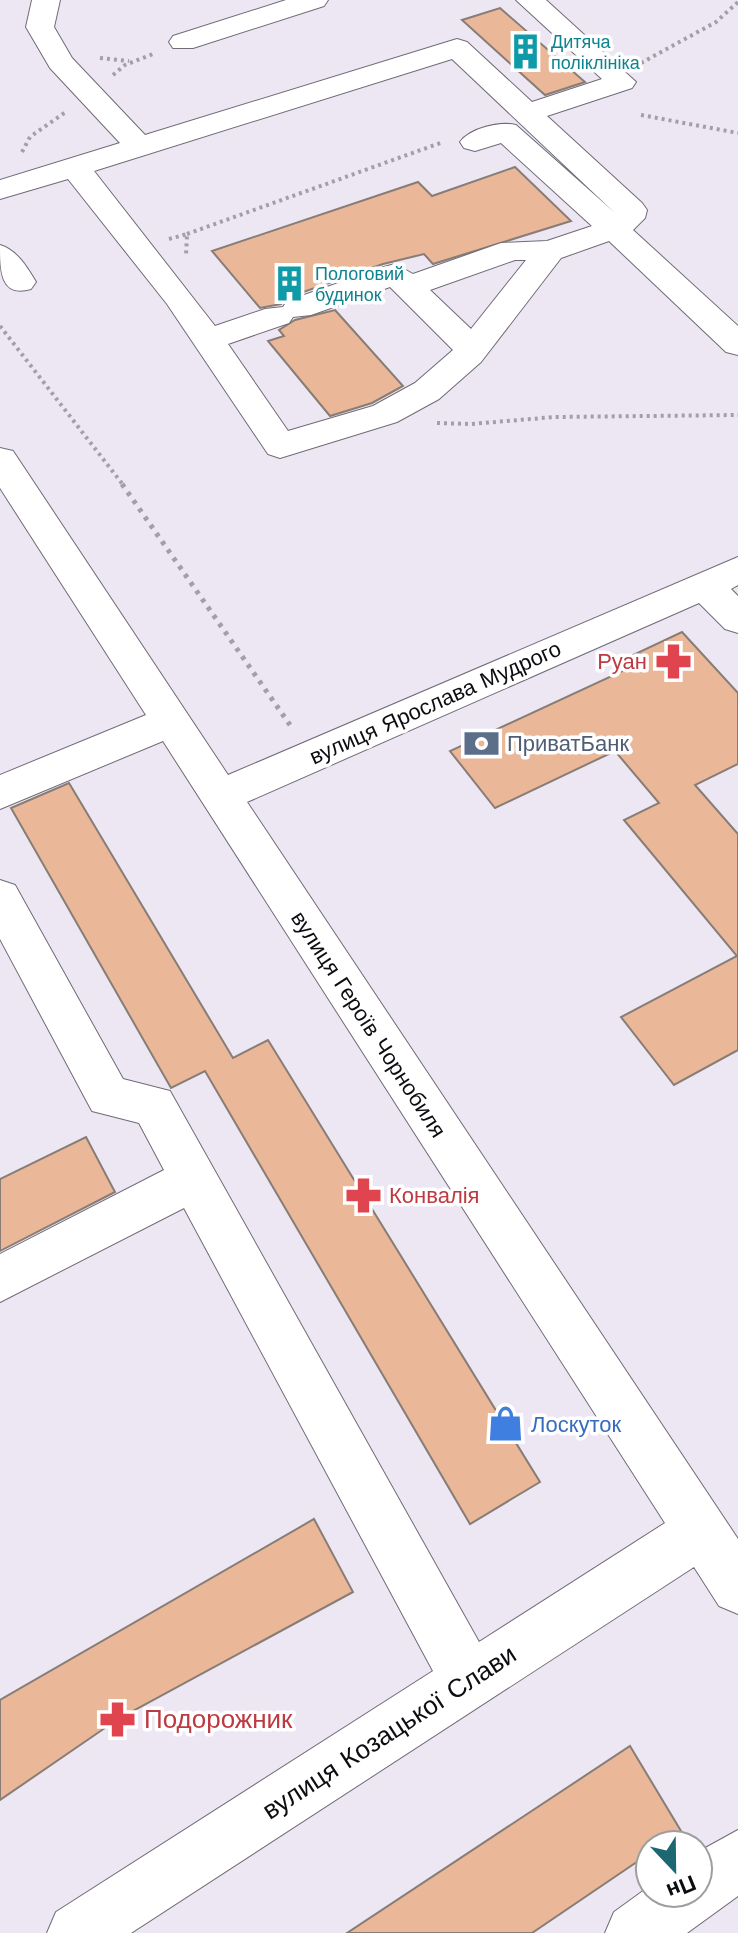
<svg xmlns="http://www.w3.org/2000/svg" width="738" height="1933" viewBox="0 0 738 1933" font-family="'Work Sans',sans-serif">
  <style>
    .building { fill: #eab899; stroke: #887d76; stroke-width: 2 }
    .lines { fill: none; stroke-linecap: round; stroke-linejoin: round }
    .minor-casing { stroke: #706b76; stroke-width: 2 }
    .path-far1 { stroke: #a39ea8; stroke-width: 4; stroke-dasharray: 3 4; stroke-linecap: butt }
    .path { stroke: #a39ea8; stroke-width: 5; stroke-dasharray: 4 6; stroke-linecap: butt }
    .minor { fill: #fff; fill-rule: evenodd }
    .labels { text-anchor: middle; stroke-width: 7; stroke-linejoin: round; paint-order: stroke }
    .far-culture-label { font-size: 18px; fill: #0d838f; stroke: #fff; text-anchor: start }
    .health-label { font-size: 22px; fill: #be3a42; stroke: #fff; text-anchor: end }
    .street-label { font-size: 22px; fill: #0e0c10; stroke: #fff }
    .service-label { font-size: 22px; fill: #4e5e75; stroke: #fff; text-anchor: start }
    .shop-label { font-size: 22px; fill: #366cbe; stroke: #fff; text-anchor: start }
    .near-health-label { font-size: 26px; fill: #be3a42; stroke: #fff; text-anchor: start }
    .near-street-label { font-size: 26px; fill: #0e0c10; stroke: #fff }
  </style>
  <rect width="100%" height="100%" fill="#ede7f4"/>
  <path class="building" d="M500,8l85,74 -40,13 -83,-75z
    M515,167l56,54 -138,43 -9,-10 -41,10 -97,34 -5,6 -21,4 -48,-57 206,-69 14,14z
    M335,310l68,76 -31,17 -42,13 -62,-75 16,-5 -5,-6 16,-10z
    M682,632l56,61v71l-43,21 43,49v216l-64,35 -53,-68 116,-61 -113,-136 35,-17 -44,-52 -120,57 -45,-57 190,-88 -7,-8z
    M69,783l164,275 35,-18 272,442 -70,42 -265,-453 -34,17 -160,-280z
    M86,1137l29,55 -115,59v-72z
    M314,1519l39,73 -235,127 -118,81v-100z
    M630,1746l51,85 -20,14h-11v8l-118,80h-185z"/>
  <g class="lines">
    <defs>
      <path id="minor" d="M32,0h28l-6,27 18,31 73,77 312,-96 10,3 65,60 70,-23 -86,-79h30l90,82 -4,6 -85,28 95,87 5,7 -2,8 -12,12 105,96v29l-12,-3 -117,-111 -48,17 -80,104 -42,37 -42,23 -117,36 -12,-4 -101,-150 -99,-125 -68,20v-19l120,-37 -70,-75 -24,-41zM452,59l163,154 -99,-88c-16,-4 -46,3 -56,17l4,6 11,3 26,-8 91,83 -45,15 -46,2 -88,31 -18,-10 -11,3 -97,34 -4,6 -18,2 -50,17 -121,-155zM515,260h11l-55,69 -41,-39zM390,287l63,63 -38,33 -42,23 -85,25 -60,-87 61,-21 4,-6 18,-2z
        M286,0h42l-4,6 -131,42h-20l-4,-6 4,-6z
        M0,245c17,5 27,22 36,37l-5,7c-31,9 -31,-19 -31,-44z
        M0,448l13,3 215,324 510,-218v28l-7,4 7,7v37l-13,-4 -26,-26 -452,199 491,737v75l-19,-8 -25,-39 -563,366h-84l9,-21 377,-241 -249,-463 -184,94v-48l164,-84 -25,-47 -47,-12 -92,-172v-59l15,5 108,194 47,12 309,551 186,-119 -502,-782 -163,68v-34l146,-60 -146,-227z
        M738,1830v66l-51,37h-82l9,-21 36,-26v7h48v-41z"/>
    </defs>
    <use href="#minor" class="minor-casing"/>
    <path class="path-far1" d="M100,58l29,3
      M641,63l75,-41 22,-20
      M113,75l12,-10 28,-11
      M641,115l97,18
      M22,152l8,-15 37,-26
      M187,234l256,-92
      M169,239l18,-5 -1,22
      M0,326l124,160
      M437,423l34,1 84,-7 183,-2"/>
    <path class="path" d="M122,484l168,241"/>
    <use href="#minor" class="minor"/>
  </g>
  <defs>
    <symbol id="building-bare" viewBox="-9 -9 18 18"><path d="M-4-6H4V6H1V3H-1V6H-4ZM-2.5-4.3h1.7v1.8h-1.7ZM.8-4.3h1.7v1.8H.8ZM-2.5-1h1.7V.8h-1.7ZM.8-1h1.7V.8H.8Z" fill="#0f9aa8" stroke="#fff" stroke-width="2.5" paint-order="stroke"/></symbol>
    <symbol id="pharmacy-bare" viewBox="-9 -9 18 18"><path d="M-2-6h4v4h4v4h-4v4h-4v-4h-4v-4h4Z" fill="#e0444e" stroke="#fff" stroke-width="2.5" paint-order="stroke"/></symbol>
    <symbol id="bank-bare" viewBox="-9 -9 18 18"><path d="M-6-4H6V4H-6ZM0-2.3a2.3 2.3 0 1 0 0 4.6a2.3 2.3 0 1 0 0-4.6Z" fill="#5c6f8a" stroke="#fff" stroke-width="2.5" paint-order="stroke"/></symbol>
    <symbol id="shop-bare" viewBox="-9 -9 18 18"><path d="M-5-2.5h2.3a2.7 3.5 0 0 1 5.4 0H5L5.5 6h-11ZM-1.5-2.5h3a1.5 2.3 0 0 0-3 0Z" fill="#3f7fe0" stroke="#fff" stroke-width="2.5" paint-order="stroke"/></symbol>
  </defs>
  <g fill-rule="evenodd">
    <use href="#building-bare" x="500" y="26" width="51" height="51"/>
    <use href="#building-bare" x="264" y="258" width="51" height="51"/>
    <use href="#pharmacy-bare" x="648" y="636" width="51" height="51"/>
    <use href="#bank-bare" x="456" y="718" width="51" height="51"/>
    <use href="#pharmacy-bare" x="338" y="1170" width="51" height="51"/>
    <use href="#shop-bare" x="480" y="1398" width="51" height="51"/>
    <use href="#pharmacy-bare" x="92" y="1694" width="51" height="51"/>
  </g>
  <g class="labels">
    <g class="far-culture-label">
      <text x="551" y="48">Дитяча<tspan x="551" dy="21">поліклініка</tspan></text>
      <text x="315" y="280">Пологовий<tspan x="315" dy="21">будинок</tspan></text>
    </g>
    <g class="health-label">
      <text x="647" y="669">Руан</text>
      <text x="389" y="1203" text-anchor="start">Конвалія</text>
    </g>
    <g class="street-label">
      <text transform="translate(435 702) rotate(-24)" y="8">вулиця Ярослава Мудрого</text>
      <text transform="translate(369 1024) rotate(57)" y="8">вулиця Героїв Чорнобиля</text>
    </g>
    <g class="service-label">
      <text x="507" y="751">ПриватБанк</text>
    </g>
    <g class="shop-label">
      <text x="531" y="1432">Лоскуток</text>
    </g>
    <g class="near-health-label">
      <text x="144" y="1728">Подорожник</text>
    </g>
    <g class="near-street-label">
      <text transform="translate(389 1732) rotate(-33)" y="9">вулиця Козацької Слави</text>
    </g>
  </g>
  <g transform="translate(674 1869) rotate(158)"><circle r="38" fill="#ffffff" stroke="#9f9e9f" stroke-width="2"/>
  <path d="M0-6L14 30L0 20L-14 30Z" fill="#1d6773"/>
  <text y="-12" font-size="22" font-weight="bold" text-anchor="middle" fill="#0e0c10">Пн</text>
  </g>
</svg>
